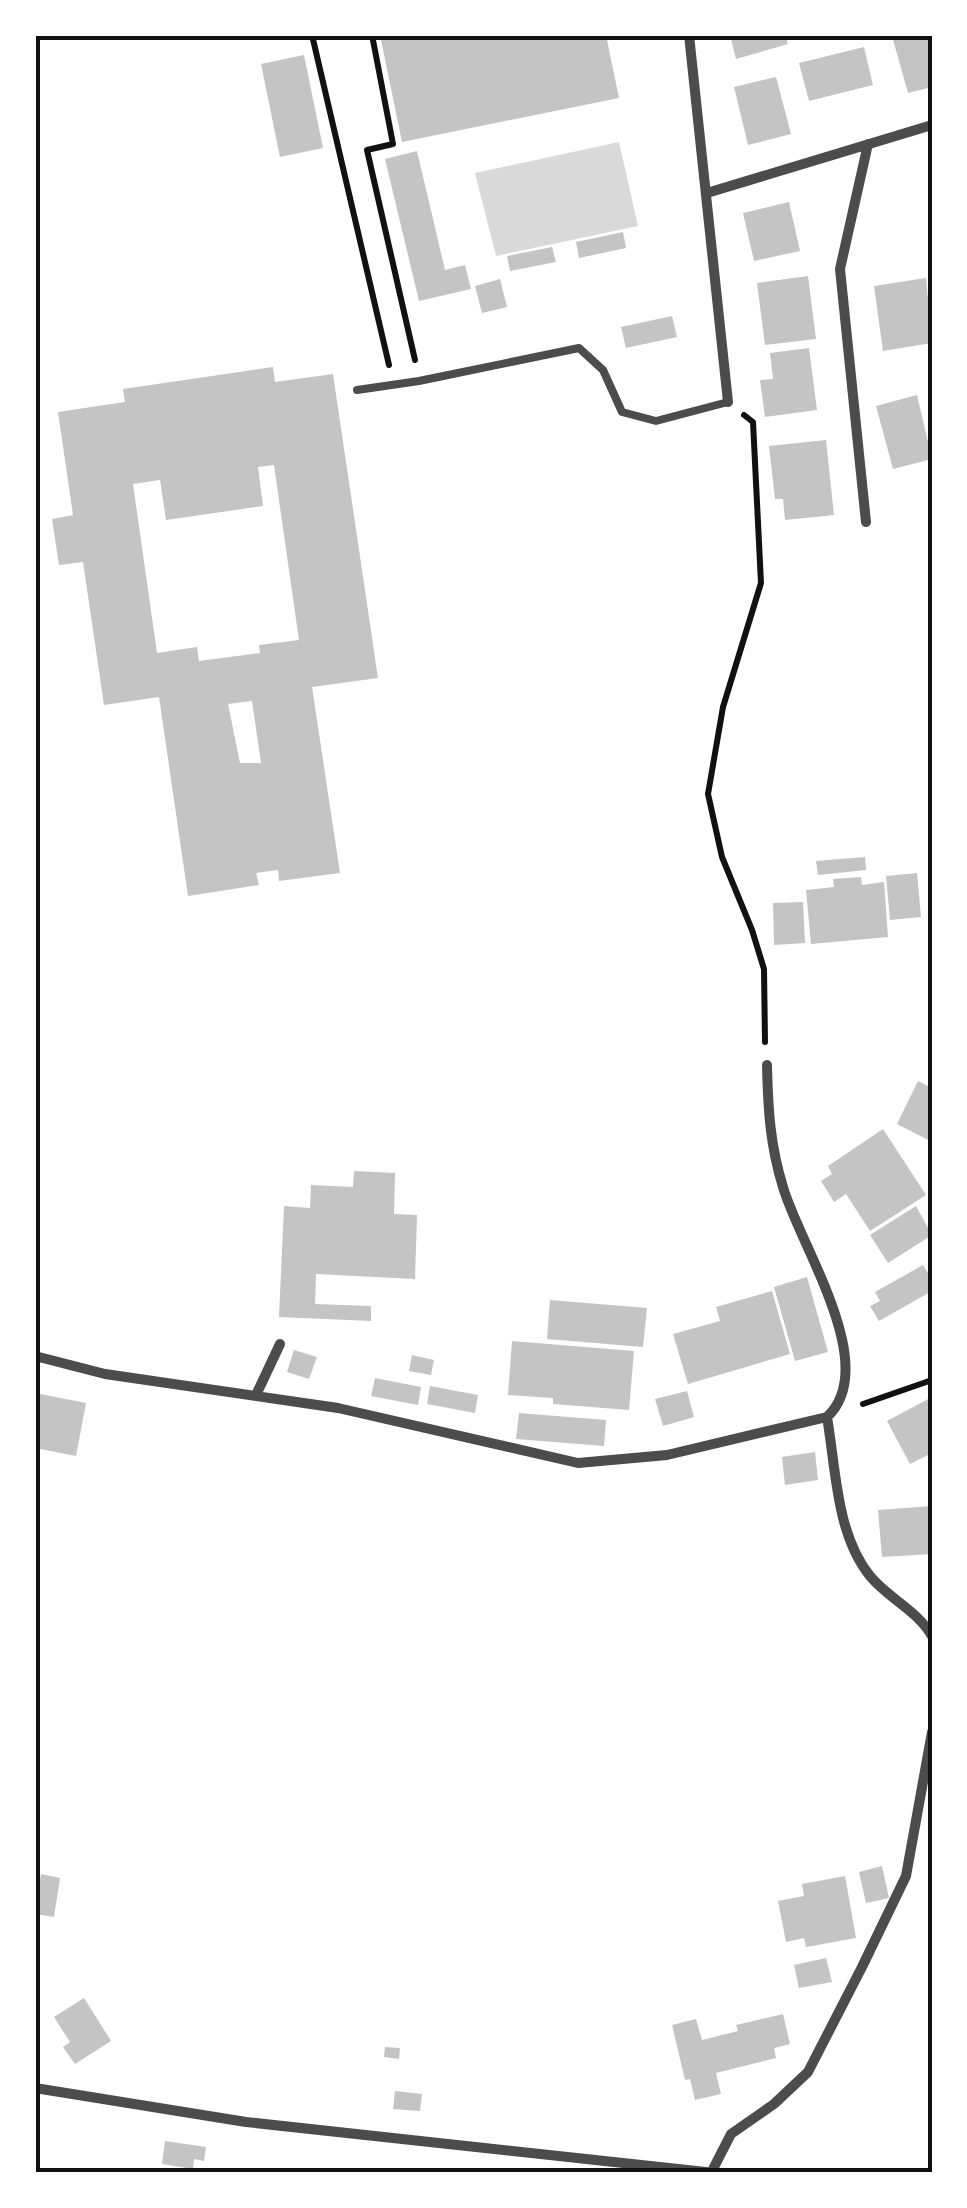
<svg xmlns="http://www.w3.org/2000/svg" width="967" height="2208" viewBox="0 0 967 2208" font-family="'Libre Baskerville',serif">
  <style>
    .water { fill: #d9d9d9 }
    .building { fill: #c4c4c4; fill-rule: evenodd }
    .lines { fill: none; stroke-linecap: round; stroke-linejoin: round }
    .path { stroke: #111; stroke-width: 6 }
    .service { stroke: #4c4c4c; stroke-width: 8 }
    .minor { stroke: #4c4c4c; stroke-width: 10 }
    .neatline { fill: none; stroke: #111; stroke-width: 4 }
  </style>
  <rect width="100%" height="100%" fill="#fff"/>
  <path class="water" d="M619,142l19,84 -142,30 -21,-83z"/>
  <path class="building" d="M380,35h226l13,63 -217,44z
    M730,35h55l3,9 -52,15z
    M932,35v52l-24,6 -16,-57z
    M864,47l9,38 -64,16 -10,-38z
    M304,55l19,93 -43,9 -19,-93z
    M776,77l15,57 -43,11 -14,-58z
    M417,151l28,119 20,-5 6,24 -52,12 -34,-142z
    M789,202l11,49 -46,10 -11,-48z
    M623,232l3,16 -47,10 -3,-16z
    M552,247l4,15 -46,9 -3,-15z
    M808,276l8,63 -51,6 -8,-62z
    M926,278l6,65 -49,8 -9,-65z
    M500,279l7,28 -25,6 -7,-27z
    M672,316l5,21 -51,11 -5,-21z
    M809,348l8,62 -52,7 -5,-37 13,-1 -3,-26z
    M273,367l2,15 58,-8 45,304 -66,9 28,186 -61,8 -1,-11 -22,3 3,12 -71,11 -29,-199 -55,8 -21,-143 -24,3 -7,-46 21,-4 -15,-103 67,-10 -2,-13zM274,465l25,175 -40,5 1,8 -61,8 -2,-14 -40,6 -24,-169 27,-4 6,40 97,-14 -5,-39zM252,701l9,62h-21l-12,-59z
    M917,395l15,64 -39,10 -17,-63z
    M826,440l8,75 -49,5 -2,-21h-8l-6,-53z
    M865,857l1,13 -48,5 -2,-14z
    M917,873l4,44 -31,3 -4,-44z
    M861,877l1,8 22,-3 4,55 -77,7 -5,-54 28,-3 -1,-8z
    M803,902l2,41 -31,2 -1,-42z
    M918,1081l14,7v54l-35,-18z
    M883,1129l43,66 -56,36 -24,-37 -12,8 -13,-21 11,-7 -4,-8z
    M354,1171l41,2 -1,41 23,1 -2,64 -99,-5 -1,30 56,2v15l-92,-4 5,-111 26,2 1,-23 42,2z
    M916,1206l16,29 -44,28 -18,-28z
    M923,1265l9,15v11l-53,30 -9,-15 10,-5 -5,-9z
    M807,1277l21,75 -33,9 -21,-74z
    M772,1291l18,63 -102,30 -15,-50 47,-13 -4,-14z
    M550,1300l97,8 -4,39 -96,-8z
    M512,1341l122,10 -5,59 -76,-6v-6l-45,-3z
    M294,1350l23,7 -8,22 -22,-7z
    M412,1355l22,5 -3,15 -22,-4z
    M375,1378l46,9 -3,18 -47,-9z
    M430,1386l48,9 -3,18 -48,-9z
    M687,1391l7,26 -31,9 -8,-27z
    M35,1393l51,10 -10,53 -41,-8z
    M932,1397v56l-22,11 -23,-43z
    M519,1413l87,7 -2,26 -88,-7z
    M815,1452l3,28 -33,5 -3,-28z
    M932,1506v48l-50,3 -4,-47z
    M882,1866l7,32 -23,5 -7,-31z
    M41,1874l19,4 -6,39 -19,-3z
    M845,1876l11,62 -50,9 -2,-9 -18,4 -8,-41 26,-5 -2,-12z
    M826,1958l6,24 -33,6 -5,-23z
    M84,1998l27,43 -36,23 -12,-17 7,-5 -16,-25z
    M783,2014l7,30 -16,4 2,10 -60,15 5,21 -26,6 -5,-21 -5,1 -13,-55 24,-6 6,21 36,-9 -2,-6z
    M385,2047l15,1 -1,11 -15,-2z
    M395,2091l27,3 -2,17 -27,-2z
    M165,2141l41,6 -2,14 -10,-2 -1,10 -31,-5z"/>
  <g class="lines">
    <path class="path" d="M312,35l77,330
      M372,35l21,109 -26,6 48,210
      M744,415l9,7 8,161 -38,124 -15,87 14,63 30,73 12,39 1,73
      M863,1404l69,-24"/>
    <path class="service" d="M357,390l62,-9 160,-33 24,22 19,42 34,9 72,-19"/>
    <path class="minor" d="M689,35l39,367
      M707,193l225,-68
      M866,522l-26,-253 28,-125
      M35,1356l70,18 233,34 240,55 89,-8 160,-38c55,-51 -28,-173 -44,-230 -13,-42 -15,-78 -16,-122
      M256,1395l24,-51
      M827,1417c9,52 9,117 43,159 19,23 47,34 62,60
      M35,2088l211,34 469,51
      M711,2173l20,-39 43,-30 34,-32 54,-105 44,-91 26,-144"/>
  </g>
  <rect width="967" height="2208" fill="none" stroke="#ffffff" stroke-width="75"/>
  <rect x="38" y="38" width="892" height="2132" class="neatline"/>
</svg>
